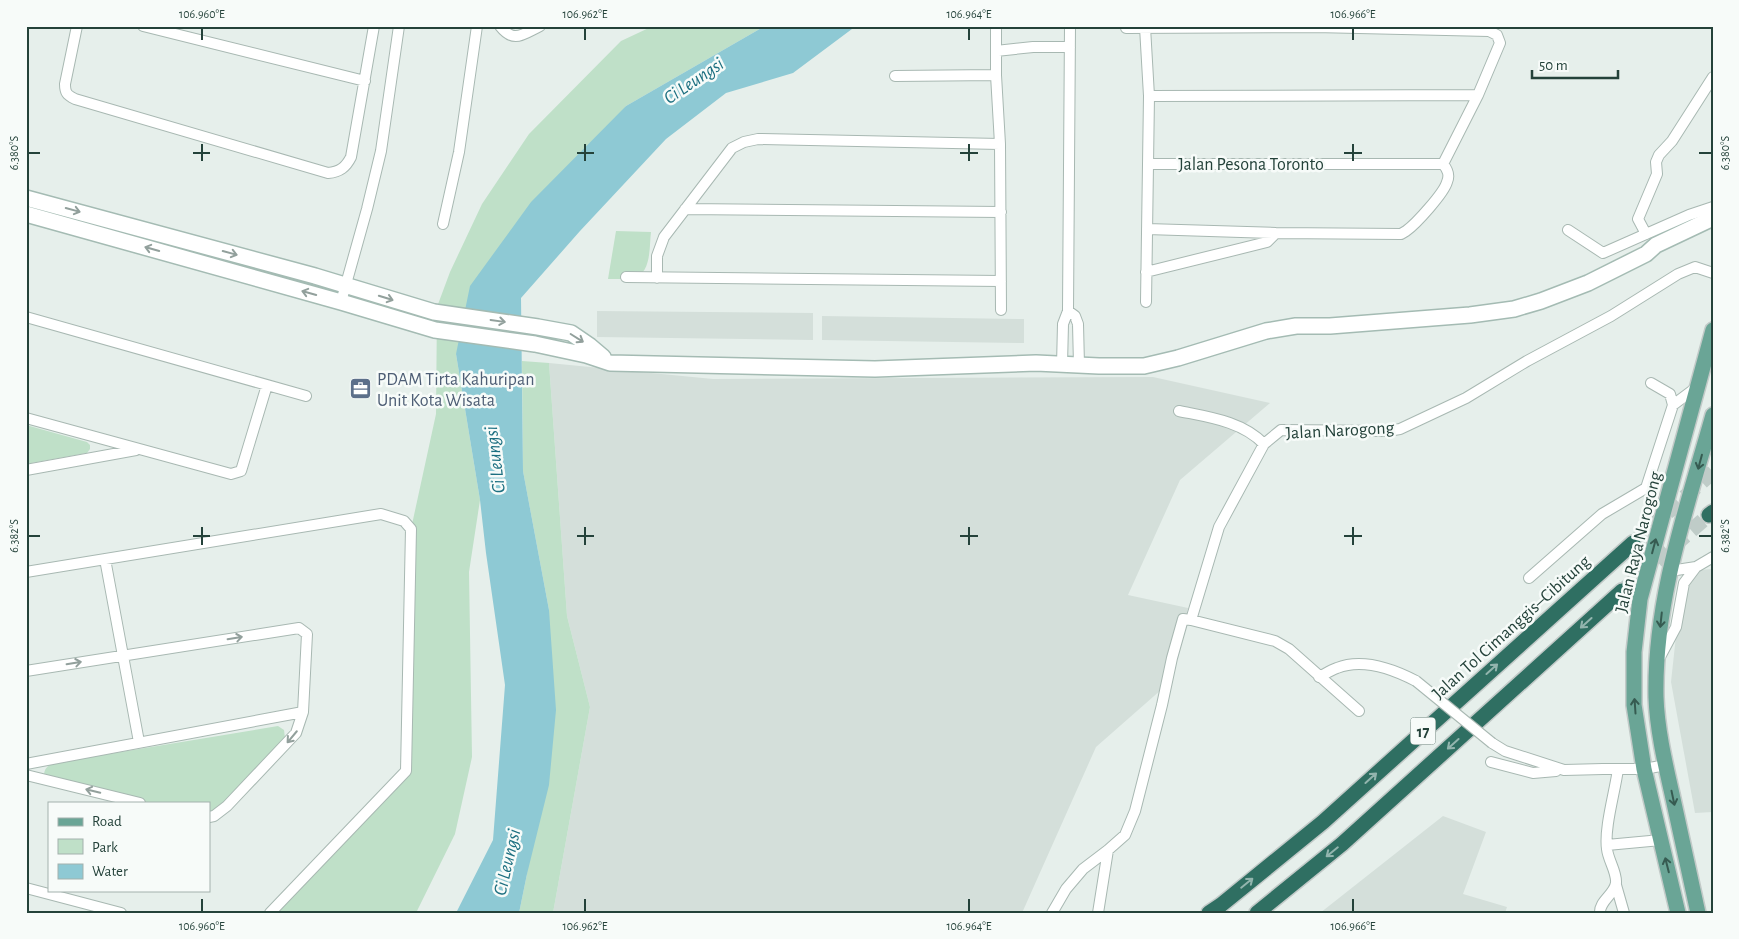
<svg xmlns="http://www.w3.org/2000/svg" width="1739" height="939" viewBox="0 0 1739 939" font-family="'Alegreya Sans',sans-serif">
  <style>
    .built { fill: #d4dfda }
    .green { fill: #bfe0c8 }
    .water { fill: #8ec9d4 }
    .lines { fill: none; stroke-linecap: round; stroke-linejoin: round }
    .highway-tunnel { stroke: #bfccc8; stroke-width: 15; stroke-dasharray: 15 8; stroke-linecap: butt }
    .street-casing { stroke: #a8b8b2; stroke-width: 12 }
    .secondary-casing { stroke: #a4bbb3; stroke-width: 18 }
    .primary-casing { stroke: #c2cac8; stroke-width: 18 }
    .highway-casing { stroke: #c2cac8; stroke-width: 18 }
    .street { stroke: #fff; stroke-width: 10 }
    .secondary { stroke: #fff; stroke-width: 15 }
    .primary { stroke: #6aa596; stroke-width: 15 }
    .highway { stroke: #2f6f62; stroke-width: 15 }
    .street-bridge-casing { stroke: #a8b8b2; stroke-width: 12; stroke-linecap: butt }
    .street-bridge { stroke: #fff; stroke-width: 10 }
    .oneway { stroke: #92a09c }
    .oneway2 { stroke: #365b51 }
    .oneway3 { stroke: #93b5ae }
    .ticks { fill: none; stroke: #24423a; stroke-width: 2 }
    .labels { text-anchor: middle; stroke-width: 5; stroke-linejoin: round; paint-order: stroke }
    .shield { fill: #f7fbf9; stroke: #637a73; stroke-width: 1 }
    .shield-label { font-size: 16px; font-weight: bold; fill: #24423a }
    .street-label { font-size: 18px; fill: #24423a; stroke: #f7fbf9 }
    .service-label { font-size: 18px; fill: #4e5e75; stroke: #f7fbf9; text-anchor: start }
    .water-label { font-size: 19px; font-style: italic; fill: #1c6f80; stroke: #f7fbf9 }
    .neatline { fill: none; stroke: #24423a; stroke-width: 2 }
    .ticks-label { font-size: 12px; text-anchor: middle; fill: #24423a }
  </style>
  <rect width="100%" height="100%" fill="#e6efeb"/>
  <path class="built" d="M597,311l216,2v27l-216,-3z
    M822,316l202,3v24l-202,-3z
    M549,363l164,16 440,-2 117,26 -90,77 -52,115 60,13 -18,74 -74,65 -74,166h-469l37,-206 -23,-91z
    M1713,569v243l-18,1 -24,-131 12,-111z
    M1443,816l43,16 -23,62 44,13 -2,6h-185z"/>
  <path class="green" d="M653,26h112l-139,80 -170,248 24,146 -11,72 3,185 -17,77 -39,79h-146l136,-142 5,-242 25,-115 1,-107 13,-35 32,-68 47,-70 92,-93z
    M616,231l35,1c-2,15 1,43 -19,46 -8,1 -16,1 -24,1z
    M522,361l27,2 18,253 23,91 -37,206h-34l8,-39 22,-264 -26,-139z
    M26,425l61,17 3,3v4l-3,4 -61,11z
    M278,726l6,4 1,8 -70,73 -6,2v-10h-65l-100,-27c0,-7 3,-10 10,-13z"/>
  <path class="water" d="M765,26h91l-63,47 -67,20 -60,46 -86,92 -59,67 2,173 26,139 7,100 -7,75 -22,89 -8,39h-63l37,-73 12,-155 -19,-132 -6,-53 -24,-146 14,-68 61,-84 95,-96z"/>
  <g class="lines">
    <path class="highway-tunnel" d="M1633,543l80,-71
      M1622,591l87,-76"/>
    <defs>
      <path id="street" d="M77,26l-12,58c0,9 2,11 10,15l253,74c12,-1 18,-6 23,-16l23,-131
        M143,26l222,55
        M500,26c14,18 23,8 40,0
        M996,26v49l4,69 1,166
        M1145,27l4,69 -3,206
        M1126,28l189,-1 174,4 8,4 3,8 -22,52 -35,69c5,6 7,11 4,18 -3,11 -31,42 -41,49l-5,3 -125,-1 -129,-4
        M996,51l37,-4h37
        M895,76l101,-1
        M1149,96l329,-1
        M1148,164h295
        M685,209l316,3
        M443,224l16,-72 18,-126
        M1568,230l35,23 86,-38 24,-8
        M1646,234l-8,-15 19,-45 -1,-12 3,-7 13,-14 41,-64
        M1146,272l121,-30 9,-9
        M626,277l375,4
        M657,278v-22l7,-19 68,-89 12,-6 14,-3 242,5
        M341,302l26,-93 14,-58 18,-125
        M1068,311l2,-285
        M26,317l280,79
        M1062,365l1,-41 5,-13 7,5 3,8 1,41
        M1651,383l19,11 3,11
        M1179,411c29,6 63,10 85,33
        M26,418l205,56 10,-3 26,-86
        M26,470l110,-20
        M105,559l34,183
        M1670,571l26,-4 17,-10
        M26,572l355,-58 23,7 7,8 -5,242 -136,142
        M1529,578l73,-64 44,-26 27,-83 24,-18
        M1660,657l16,-30 8,-44 12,-16
        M26,671l273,-43 8,6 -4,78 -7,21 -69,73 -13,10 -5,1
        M1319,677c6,-3 12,-7 18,-9 25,-10 56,1 79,13
        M1359,711l-70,-62 -14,-8 -84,-21 28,-93 45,-83 17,-14 107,1 12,-2 66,-31 61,-37 84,-45 67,-42 17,-7 18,6
        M1492,743l13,8 59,19 39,-1h41l22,-4
        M1491,762l42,11 23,-2
        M26,764l277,-52
        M26,775l114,28
        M1607,845l54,-5
        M1616,885l8,28
        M26,888l95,25
        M1052,913l14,-24 17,-20 25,-19 17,-15 10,-24 27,-106 10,-47 11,-39 8,1
        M1098,913l10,-63
        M1600,913c-1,-12 14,-18 16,-30 1,-11 -8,-23 -9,-34 -3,-21 8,-57 11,-80"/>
      <path id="secondary" d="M26,198l289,78 119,36 104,15 33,6 19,13 13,11
        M26,214l315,88 94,28 100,14 51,11 24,8 265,6 161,-6 63,3h45l34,-8 88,-27 30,-5h34l140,-11 44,-6 27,-8 47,-18 58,-29 10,-9 57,-27"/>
      <path id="primary" d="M1678,913l-34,-144 -10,-64v-53l6,-53 73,-269
        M1698,913c-9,-40 -17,-79 -26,-119 -7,-31 -15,-65 -16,-97 -2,-97 31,-190 57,-282"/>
      <path id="highway" d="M1709,515l4,-3
        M1209,913l12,-8 102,-83 310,-279
        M1257,913l85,-69 280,-253"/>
    </defs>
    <use href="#street" class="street-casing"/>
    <use href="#secondary" class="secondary-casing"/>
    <use href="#primary" class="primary-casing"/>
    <use href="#highway" class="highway-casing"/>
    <use href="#street" class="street"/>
    <use href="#secondary" class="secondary"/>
    <use href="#primary" class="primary"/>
    <use href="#highway" class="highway"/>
    <defs>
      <path id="street-bridge" d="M1416,681l76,62"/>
    </defs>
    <use href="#street-bridge" class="street-bridge-casing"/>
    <use href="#street-bridge" class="street-bridge"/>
  </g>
  <defs><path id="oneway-shaft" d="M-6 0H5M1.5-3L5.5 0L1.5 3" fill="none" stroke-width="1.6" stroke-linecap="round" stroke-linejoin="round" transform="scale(1.25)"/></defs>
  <g class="oneway">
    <use href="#oneway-shaft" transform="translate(73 210) rotate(15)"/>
    <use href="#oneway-shaft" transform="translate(152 249) rotate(-164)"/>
    <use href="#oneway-shaft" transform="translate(230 253) rotate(15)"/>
    <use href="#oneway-shaft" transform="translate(309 293) rotate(-164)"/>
    <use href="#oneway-shaft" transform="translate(386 298) rotate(17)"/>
    <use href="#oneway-shaft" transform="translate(498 321) rotate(8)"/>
    <use href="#oneway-shaft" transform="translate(577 338) rotate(32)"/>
    <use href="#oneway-shaft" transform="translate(235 638) rotate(-9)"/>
    <use href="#oneway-shaft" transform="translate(74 663) rotate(-9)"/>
    <use href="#oneway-shaft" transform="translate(292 737) rotate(130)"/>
    <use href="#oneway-shaft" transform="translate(93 791) rotate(-166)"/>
  </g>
  <g class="oneway2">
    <use href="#oneway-shaft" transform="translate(1700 462) rotate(105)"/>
    <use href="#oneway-shaft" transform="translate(1654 546) rotate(-75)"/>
    <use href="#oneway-shaft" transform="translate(1661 620) rotate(96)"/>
    <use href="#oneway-shaft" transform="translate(1635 706) rotate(-94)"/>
    <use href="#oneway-shaft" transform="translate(1673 798) rotate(78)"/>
    <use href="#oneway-shaft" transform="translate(1667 865) rotate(-104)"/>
  </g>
  <g class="oneway3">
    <use href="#oneway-shaft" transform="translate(1586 623) rotate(138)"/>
    <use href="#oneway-shaft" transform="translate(1492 669) rotate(-42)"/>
    <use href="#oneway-shaft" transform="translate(1453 744) rotate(138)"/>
    <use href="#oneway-shaft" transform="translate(1371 778) rotate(-42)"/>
    <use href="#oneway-shaft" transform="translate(1332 852) rotate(141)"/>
    <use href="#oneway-shaft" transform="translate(1247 883) rotate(-39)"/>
  </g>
  <path class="ticks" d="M202,28v12M585,28v12M969,28v12M1353,28v12M202,144v17M585,144v17M969,144v17M1353,144v17M28,153h12M193,153h17M577,153h17M960,153h18M1344,153h18M1699,153h13M202,527v18M585,527v18M969,527v18M1353,527v18M28,536h12M193,536h17M577,536h17M960,536h18M1344,536h18M1699,536h13M202,899v13M585,899v13M969,899v13M1353,899v13"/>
  <defs>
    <symbol id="office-square" viewBox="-11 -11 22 22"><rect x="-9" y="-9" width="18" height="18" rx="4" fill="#5c6f8a" stroke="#f7fbf9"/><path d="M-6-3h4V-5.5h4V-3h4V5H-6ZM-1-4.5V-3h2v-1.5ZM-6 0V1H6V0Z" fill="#fff"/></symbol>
  </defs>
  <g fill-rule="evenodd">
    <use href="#office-square" x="348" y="376" width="25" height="25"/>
  </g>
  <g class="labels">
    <rect class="shield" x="1410.5" y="717.5" width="25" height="27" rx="4"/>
    <g class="shield-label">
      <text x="1423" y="737">17</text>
    </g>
    <g class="street-label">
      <text x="1251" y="170">Jalan Pesona Toronto</text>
      <text transform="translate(1340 430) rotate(-3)" y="6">Jalan Narogong</text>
      <text transform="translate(1638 542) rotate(-76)" y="6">Jalan Raya Narogong</text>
      <text transform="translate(1511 627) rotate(-42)" y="6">Jalan Tol Cimanggis–Cibitung</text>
    </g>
    <g class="service-label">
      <text x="377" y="385">PDAM Tirta Kahuripan<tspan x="377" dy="21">Unit Kota Wisata</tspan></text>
    </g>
    <g class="water-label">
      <text transform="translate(693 80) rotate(-34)" y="7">Ci Leungsi</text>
      <text transform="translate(494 460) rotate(-97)" y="7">Ci Leungsi</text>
      <text transform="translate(506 862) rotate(-77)" y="7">Ci Leungsi</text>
    </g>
  </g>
  <rect width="1739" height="939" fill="none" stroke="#f7fbf9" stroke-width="55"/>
  <rect x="48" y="802" width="162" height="90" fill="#f7fbf9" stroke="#a3b1ad"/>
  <rect x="58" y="818" width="25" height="8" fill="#6aa596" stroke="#a3b1ad"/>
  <text x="92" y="826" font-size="15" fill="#24423a">Road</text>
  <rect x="58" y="839" width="25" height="15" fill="#bfe0c8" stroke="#a3b1ad"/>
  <text x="92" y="852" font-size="15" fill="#24423a">Park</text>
  <rect x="58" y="864" width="25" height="15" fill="#8ec9d4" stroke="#a3b1ad"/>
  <text x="92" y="876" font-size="15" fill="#24423a">Water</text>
  <path d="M1532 70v8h86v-8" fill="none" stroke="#24423a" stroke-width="2.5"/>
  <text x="1539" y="70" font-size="15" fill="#24423a" stroke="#f7fbf9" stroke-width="4" paint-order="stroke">50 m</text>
  <rect x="28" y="28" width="1684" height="884" class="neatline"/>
  <g class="ticks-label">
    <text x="202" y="18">106.960°E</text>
    <text x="585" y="18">106.962°E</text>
    <text x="969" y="18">106.964°E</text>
    <text x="1353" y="18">106.966°E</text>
    <text transform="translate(14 153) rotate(-90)" y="4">6.380°S</text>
    <text transform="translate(1725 153) rotate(-90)" y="4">6.380°S</text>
    <text transform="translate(14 536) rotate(-90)" y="4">6.382°S</text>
    <text transform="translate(1725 536) rotate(-90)" y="4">6.382°S</text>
    <text x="202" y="930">106.960°E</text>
    <text x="585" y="930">106.962°E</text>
    <text x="969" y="930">106.964°E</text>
    <text x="1353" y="930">106.966°E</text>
  </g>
</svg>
